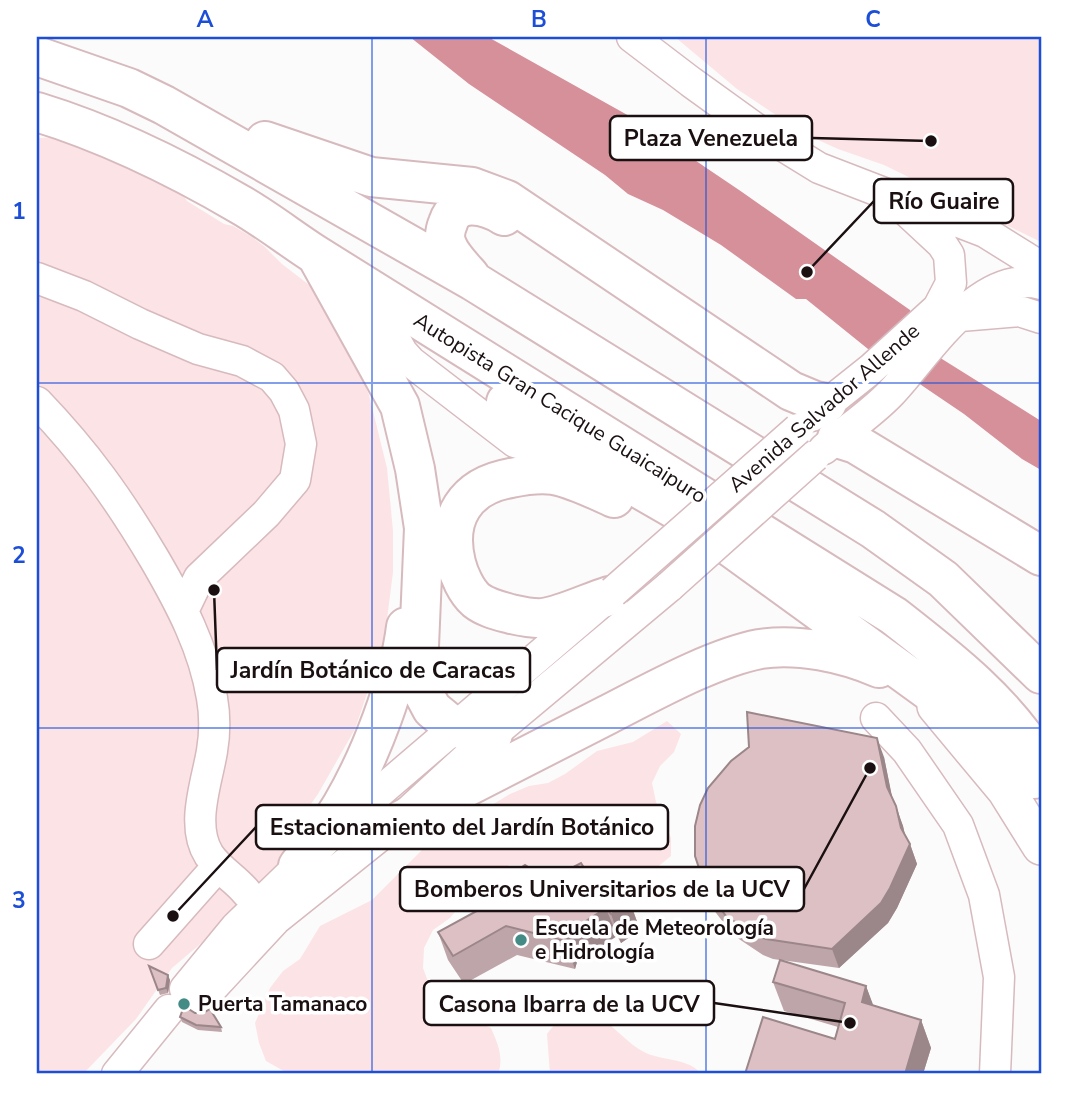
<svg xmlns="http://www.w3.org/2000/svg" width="1078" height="1111" viewBox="0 0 1078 1111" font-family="'Nunito Sans',sans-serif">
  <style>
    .green { fill: #fce3e6 }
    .water { fill: #d6909a }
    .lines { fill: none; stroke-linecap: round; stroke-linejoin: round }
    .minor-casing { stroke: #d7babe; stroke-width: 33 }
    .major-casing { stroke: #d7babe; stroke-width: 40 }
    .highway-casing { stroke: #d7babe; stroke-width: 42 }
    .minor { stroke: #fff; stroke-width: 30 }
    .major { stroke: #fff; stroke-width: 37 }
    .highway { stroke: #fff; stroke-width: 38 }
    .minor-bridge-casing { stroke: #d7babe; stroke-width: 33; stroke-linecap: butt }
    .minor-bridge { stroke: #fff; stroke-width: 30 }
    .wall { fill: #bea5a9 }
    .shaded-wall { fill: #9b8689 }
    .building { fill: #ddc0c4; stroke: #9b8689; stroke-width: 2 }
    .grid { fill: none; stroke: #1d4ed8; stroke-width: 2; stroke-opacity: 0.55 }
    .poi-dot { fill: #448b86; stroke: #fff; stroke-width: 2.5 }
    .labels { text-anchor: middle; stroke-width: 7; stroke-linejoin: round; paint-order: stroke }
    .street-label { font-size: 21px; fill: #1a1011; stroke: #fff }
    .poi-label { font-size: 21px; font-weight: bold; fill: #1a1011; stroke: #fff; text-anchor: start }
    .leader { fill: none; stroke: #1a1011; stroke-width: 2.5 }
    .callout-dot { fill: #1a1011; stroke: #fff; stroke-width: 2.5 }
    .callout { fill: #fff; stroke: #1a1011; stroke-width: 2.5 }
    .callout-label { font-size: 23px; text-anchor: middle; font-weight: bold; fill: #1a1011 }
    .neatline { fill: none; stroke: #1d4ed8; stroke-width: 2.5 }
    .grid-label { font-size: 23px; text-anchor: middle; font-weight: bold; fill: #1d4ed8 }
  </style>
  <rect width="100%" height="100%" fill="#fbfbfb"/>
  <path class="green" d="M675,37h366v205l-157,-77 -46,-16 -35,-16 -66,-44z
    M66,137l44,19 5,7 65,28 7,10 37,23 9,2 19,11 13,10 17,17 35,27 33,56 19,48 18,73 6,63v41l-9,71 -29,86 -37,65 -34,48v24l-60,58 -52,44 -36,51 -53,55h-46v-936z
    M667,721l14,13 -7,18 -14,14 -8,17 4,19 15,36v18l-16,13 -41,1 -40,-5h-65l-34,22 -25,31 -17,12 -9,18 -1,20 7,19 12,14 15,12 34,15c7,16 13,30 7,46h-209l-23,-13 -7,-18 -4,-20 15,-35 13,-17 17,-12 20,-33 52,-26 71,-71 34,-15 33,-20 19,-8 19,-3 17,-9 32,-23 36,-9z
    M592,1013c21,10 33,30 54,40 18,8 43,5 55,21h-151l-3,-40c13,-18 24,-20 45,-21z"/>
  <path class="water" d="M410,37h78l143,80 111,75 168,118 24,44 107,67v49l-19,-11 -58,-45 -96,-65 -62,-50h-10l-75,-54 -58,-35 -35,-16 -23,-19 -136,-91z"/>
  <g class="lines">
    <defs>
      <path id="minor" d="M632,37l59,45 68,49 60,37 166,64 56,35
        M37,278l47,18 56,28 58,25 44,12 30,16 12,14 10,19 7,34 -6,36 -29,34 -67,64 -16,33
        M380,312l22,40 9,10 104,80 44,13 19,-1
        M960,316l59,-5 22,7
        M37,402c49,51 82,97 118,158 25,43 49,88 57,138 3,17 3,35 0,53 -5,31 -22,74 -3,104 10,15 27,24 38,38
        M812,416l59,-47 67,-61 13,-25 -2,-28 -7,-11 -42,-39
        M824,449c22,-19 47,-35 67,-56 37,-39 88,-125 150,-109
        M876,718l31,33 51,74 26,70 15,82 -4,97
        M149,944l69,-78
        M185,989l51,-62 105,-102 256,-219
        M200,1001l76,-82 120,-96 97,-89 177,-148
        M117,1074l52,-64"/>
      <path id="major" d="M936,706l70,84 35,56"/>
      <path id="highway" d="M37,56l92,32 35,17 309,176 400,248 70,50 98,95
        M37,112c72,22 139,55 204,93 26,15 50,34 75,50l578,361c55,43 111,86 147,146
        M265,141l106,36 101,10 35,13 284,191 24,10 12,2
        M319,260l81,146 15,63 9,59 -5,118 1,31 4,17 8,15 23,19 38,6
        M470,276c-8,-9 -19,-20 -23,-31 -3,-7 -2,-15 1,-22 8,-26 38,-18 56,-7
        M506,402l73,52 113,65 277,201 40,33 25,26
        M837,438l19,6 185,112
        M609,596c-19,6 -48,20 -66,22 -10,1 -23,-2 -32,-4 -11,-3 -25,-6 -35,-14 -10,-9 -17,-25 -20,-37 -11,-45 9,-77 55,-85 14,-3 29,-5 43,-3 21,4 40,14 60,23
        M396,823c71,-37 142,-73 213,-109 43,-22 104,-56 151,-65 38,-6 84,4 119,19
        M298,866c15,-20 31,-39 44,-61 28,-48 57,-122 64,-178"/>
    </defs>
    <use href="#minor" class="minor-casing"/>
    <use href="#major" class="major-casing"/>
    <use href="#highway" class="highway-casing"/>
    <use href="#minor" class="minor"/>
    <use href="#major" class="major"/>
    <use href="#highway" class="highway"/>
    <defs>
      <path id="minor-bridge" d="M670,586l145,-130
        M613,592l185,-163"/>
    </defs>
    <use href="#minor-bridge" class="minor-bridge-casing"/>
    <use href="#minor-bridge" class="minor-bridge"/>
  </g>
  <path class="wall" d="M884,757l8,41 11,28 2,10 5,8 7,20 -20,44 -9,15 -49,45 -58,-8 85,26 7,20 48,14 10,28 -8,26h-178l90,-35 3,-12 -54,-16 -11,-29 7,-22 -7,-1 -10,-4 -30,-20 -20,-26 -7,-20z
    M548,880l48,7 34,15 10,28 -19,13 -4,-7 -40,26 -2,7 -58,-14 -53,29 -16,-24 -10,-28 68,-37z
    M149,966l21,14 -2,13 -8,2z
    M195,1013h8l18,14 1,5 -24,-2 -16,-8 -2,-5z"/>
  <path class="shaded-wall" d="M877,738l7,19 10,49 -7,-19z
    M896,806l7,20 5,21 -7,-19z
    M910,844l7,20 -20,44 -9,15 -49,45 -7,-19z
    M630,902l10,28 -19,13 -10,-29z
    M606,908l11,28 -40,26 -2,7 -10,-28 1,-7z
    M168,975l2,5 -2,13 -2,-5z
    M866,986l11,29 -15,-13z
    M921,1020l10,28 -8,26h-18z"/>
  <path class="building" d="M747,712l130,26 10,49 9,19 5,22 9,16 -20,44 -9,15 -49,46 -66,-10 -10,-3 -30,-20 -20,-27 -11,-33v-30l5,-21 8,-17 23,-27 18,-14z
    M581,863l15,24 17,-10 17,25 -19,12 -5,-6 -40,26 -1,7 -59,-15 -53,30 -15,-24 68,-37 3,-19 16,-11 23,15z
    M780,960l86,26 -4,16 59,18 -16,54h-160l18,-57 72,22 10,-36 -72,-21z
    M149,966l19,9 -2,13 -8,2z
    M184,1006l11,7h8l7,-4 11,18 -25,-2 -16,-8z"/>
  <path class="grid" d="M372,37v1037M706,37v1037M37,383h1004M37,728h1004"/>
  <g class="poi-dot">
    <circle cx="521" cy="940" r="7"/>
    <circle cx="184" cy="1004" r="7"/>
  </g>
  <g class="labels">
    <g class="street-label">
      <text transform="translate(560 408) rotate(32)" y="7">Autopista Gran Cacique Guaicaipuro</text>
      <text transform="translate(824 408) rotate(-41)" y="7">Avenida Salvador Allende</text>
    </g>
    <g class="poi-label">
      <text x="535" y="935">Escuela de Meteorología<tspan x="535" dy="24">e Hidrología</tspan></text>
      <text x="198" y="1011">Puerta Tamanaco</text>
    </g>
  </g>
  <path class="leader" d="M931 141L812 138M807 272L874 201M214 590L217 670M173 916L256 827M870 768L804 889M850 1023L714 1003"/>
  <g class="callout-dot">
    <circle cx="931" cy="141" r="7"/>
    <circle cx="807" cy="272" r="7"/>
    <circle cx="214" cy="590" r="7"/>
    <circle cx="173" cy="916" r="7"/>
    <circle cx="870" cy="768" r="7"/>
    <circle cx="850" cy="1023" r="7"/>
  </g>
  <g class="callout">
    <rect x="610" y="116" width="202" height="44" rx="7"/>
    <rect x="874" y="179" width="139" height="44" rx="7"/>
    <rect x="217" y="648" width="313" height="44" rx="7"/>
    <rect x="256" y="805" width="412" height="44" rx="7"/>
    <rect x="400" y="867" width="404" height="44" rx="7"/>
    <rect x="424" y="981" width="290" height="44" rx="7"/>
  </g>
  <g class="callout-label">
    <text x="711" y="146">Plaza Venezuela</text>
    <text x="944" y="209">Río Guaire</text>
    <text x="373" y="678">Jardín Botánico de Caracas</text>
    <text x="462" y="835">Estacionamiento del Jardín Botánico</text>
    <text x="602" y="897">Bomberos Universitarios de la UCV</text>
    <text x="569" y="1012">Casona Ibarra de la UCV</text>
  </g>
  <rect width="1078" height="1111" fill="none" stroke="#ffffff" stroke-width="77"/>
  <rect x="38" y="38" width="1002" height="1034" class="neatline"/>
  <g class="grid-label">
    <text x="205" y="27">A</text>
    <text x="539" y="27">B</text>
    <text x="873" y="27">C</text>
    <text x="19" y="219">1</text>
    <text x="19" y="563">2</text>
    <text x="19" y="908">3</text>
  </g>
</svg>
